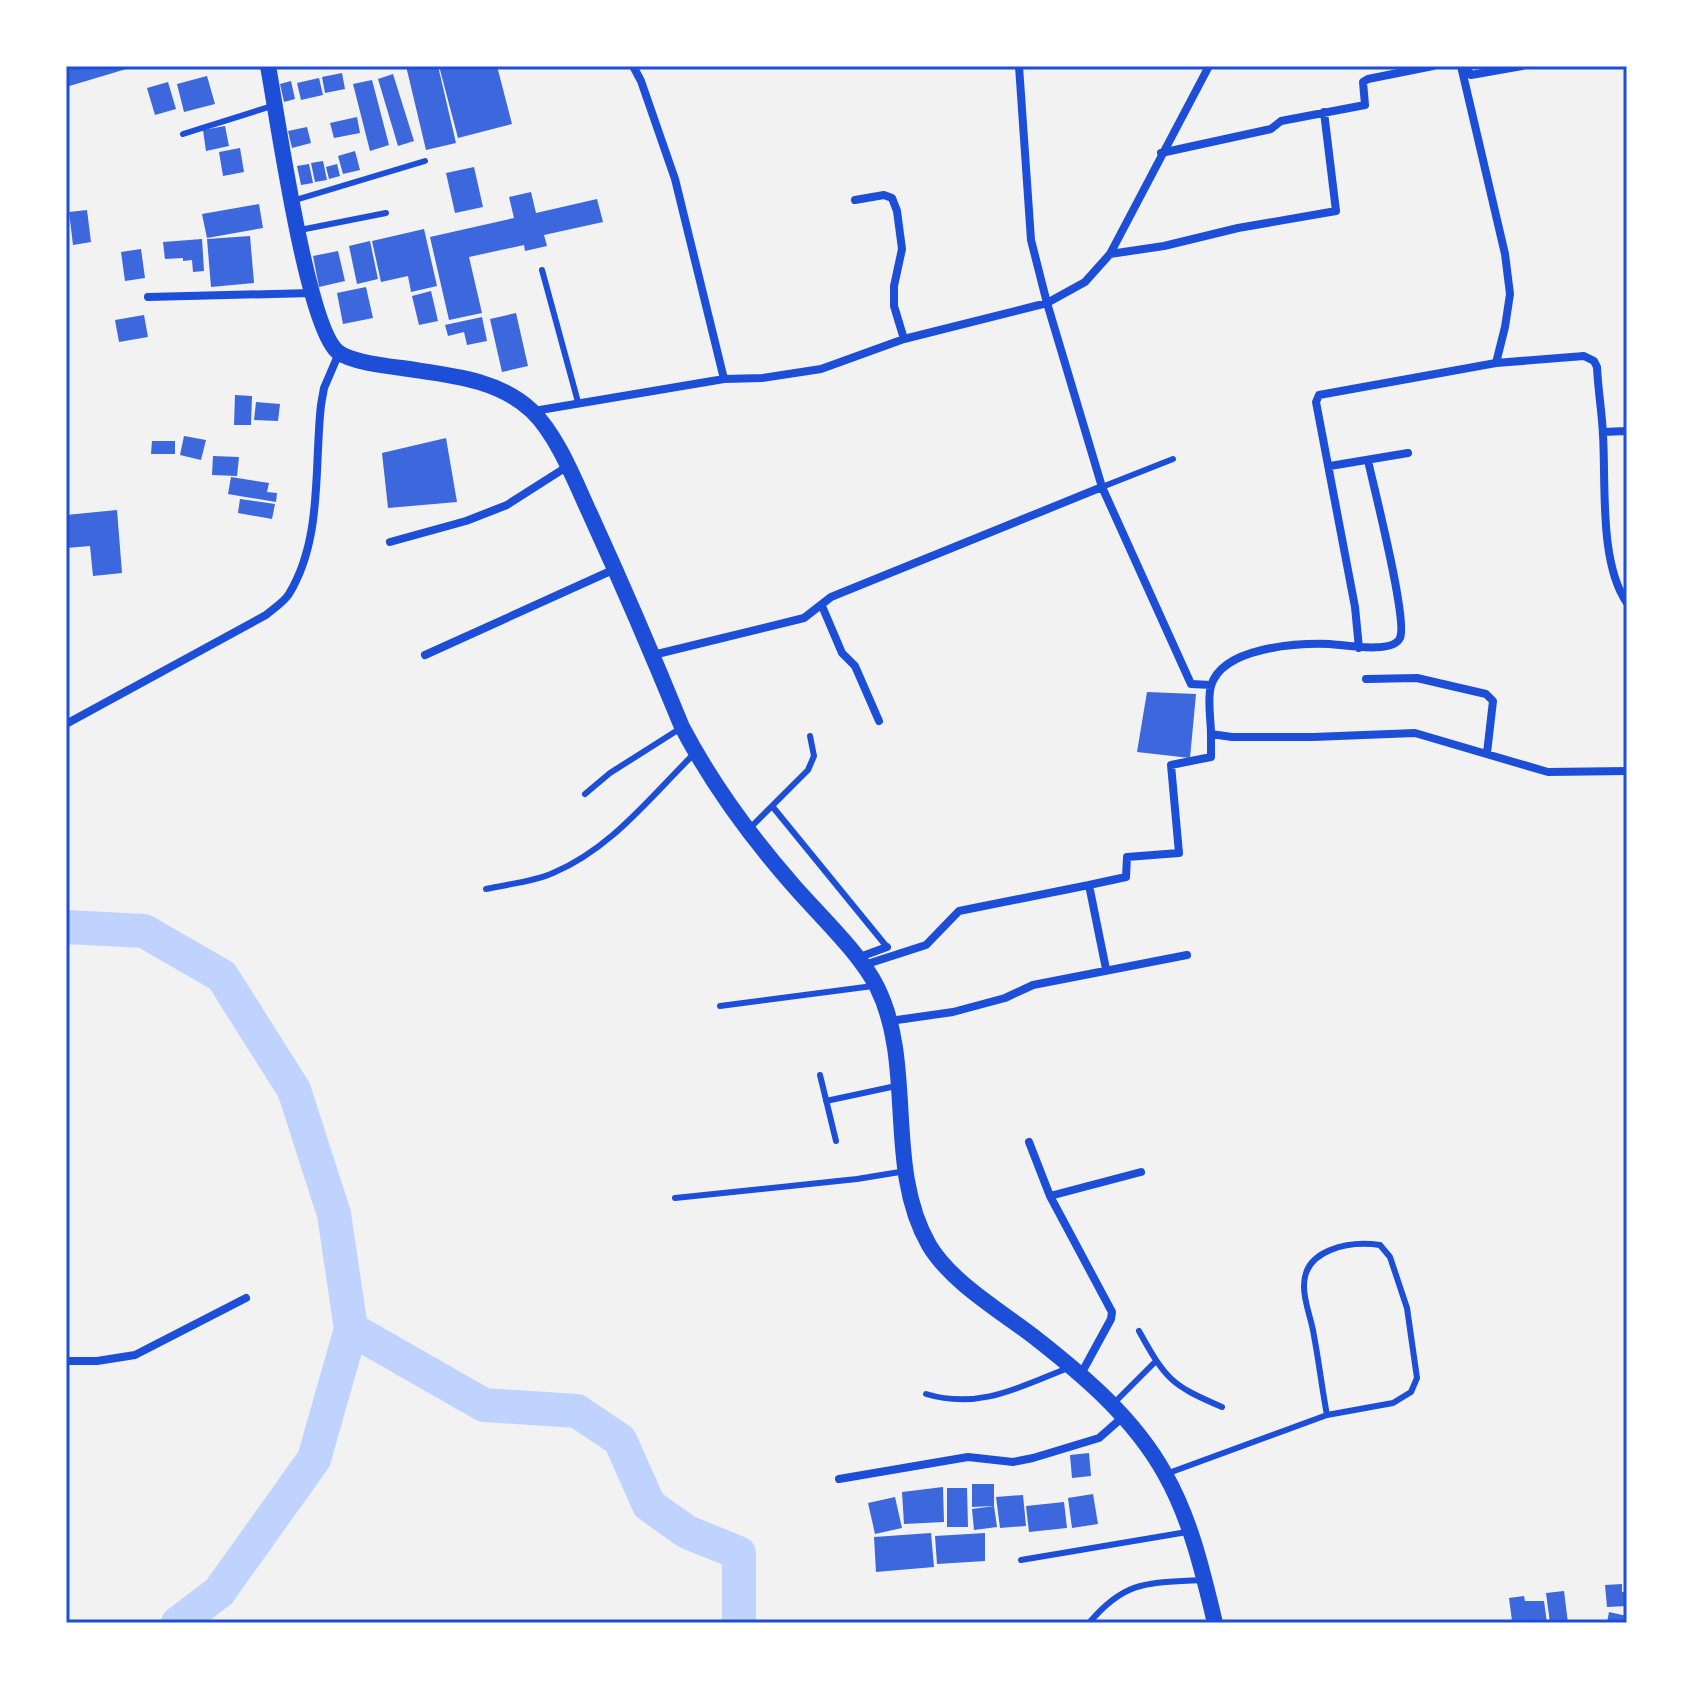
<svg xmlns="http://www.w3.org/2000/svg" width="1693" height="1689" viewBox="0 0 1693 1689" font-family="'Roboto Condensed',sans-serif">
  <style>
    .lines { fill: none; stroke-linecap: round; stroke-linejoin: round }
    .river { stroke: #bfd3fe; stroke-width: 34 }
    .building { fill: #3d67dc }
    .service { stroke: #1d4ed8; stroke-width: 6 }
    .minor { stroke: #1d4ed8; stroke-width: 8 }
    .secondary { stroke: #1d4ed8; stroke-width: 16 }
    .neatline { fill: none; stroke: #1d4ed8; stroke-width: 3 }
  </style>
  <rect width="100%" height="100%" fill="#f2f2f2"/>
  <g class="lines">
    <path class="river" d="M66,927l78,4 78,45 72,114 40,124 17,115 -37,130 -95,133 -41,31
      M351,1329l133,76 93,6 43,29 29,65 38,27 52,21v70"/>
  </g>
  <path class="building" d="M66,66h67v1l-67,20z
    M406,66h32l18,77 -30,7z
    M439,66h58l15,58 -54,14z
    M342,73l3,16 -20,4 -3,-16z
    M393,74l21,67 -16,5 -20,-67z
    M207,76l8,28 -31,8 -7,-28z
    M319,78l4,17 -22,5 -4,-17z
    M372,80l17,65 -19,6 -17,-67z
    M291,81l4,18 -11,3 -4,-18z
    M168,82l8,27 -21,6 -8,-27z
    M357,117l3,16 -26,5 -4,-15z
    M225,126l4,20 -23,5 -3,-21z
    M307,127l4,16 -19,5 -4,-17z
    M240,148l4,24 -21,4 -4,-24z
    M355,151l5,19 -17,4 -5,-18z
    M323,161l4,19 -12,2 -4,-19z
    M309,164l4,19 -12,2 -4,-19z
    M337,164l3,12 -11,3 -3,-12z
    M474,167l9,40 -28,6 -9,-40z
    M531,192l5,21 61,-14 6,23 -59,13 3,11 -22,5 -1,-6 -55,12 13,56 -33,7 -19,-83 84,-19 -5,-21z
    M259,204l4,24 -56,10 -5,-24z
    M87,210l4,32 -18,3 -4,-33z
    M424,229l13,57 -26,6 -3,-16 -27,6 -9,-41z
    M250,236l4,47 -43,4 -4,-48z
    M202,239l2,32 -11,1 -1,-12 -9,1v-3l-18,1 -2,-17z
    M370,241l8,38 -21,5 -8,-38z
    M141,249l4,29 -20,3 -4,-29z
    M338,251l7,30 -26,6 -6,-31z
    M366,287l7,31 -30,6 -6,-31z
    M431,291l7,30 -19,4 -7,-29z
    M516,313l12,53 -26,6 -12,-53z
    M144,315l4,22 -29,5 -4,-22z
    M482,317l5,24 -20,4 -3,-13 -16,4 -3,-11z
    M235,395l17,1 -1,29h-17z
    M256,402l24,2 -2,17 -24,-1z
    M184,436l22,4 -5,20 -21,-5z
    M446,438l11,64 -69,6 -6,-55z
    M152,441h23v13h-24z
    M213,456l26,1 -2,19 -25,-1z
    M231,477l38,6 -2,9 10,1 -1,9 -48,-8z
    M240,499l35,5 -3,15 -34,-6z
    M117,510l5,63 -29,3 -3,-30 -24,2v-33z
    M1147,692l49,2 -6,64 -53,-6z
    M1089,1453l2,23 -19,2 -2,-23z
    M972,1484h22v22l-22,1z
    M943,1487l1,35 -40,2 -2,-32z
    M947,1488h20l1,39h-21z
    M1093,1494l5,30 -26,4 -4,-30z
    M1023,1495l3,31 -26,2 -4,-31z
    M895,1497l7,31 -27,6 -7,-31z
    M1064,1502l3,26 -38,4 -3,-26z
    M994,1506l3,21 -23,3 -2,-21z
    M931,1533l3,34 -58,5 -2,-35z
    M985,1533v28l-48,3 -2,-28z
    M1622,1584v8h5v14l-20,1 -2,-22z
    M1564,1591l4,32h-18l-4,-30z
    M1524,1596l1,5h19l3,22 -35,-2 -3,-23z
    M1609,1612l18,4v7h-20z"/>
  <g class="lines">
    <path class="service" d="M183,134l89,-28
      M292,201l133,-40
      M300,230l86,-17
      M542,270l36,132
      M1102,487l71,-28
      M585,794l25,-21 71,-45
      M772,806l115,141
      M748,830l60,-60 6,-14 -4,-20
      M486,889c22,-5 47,-7 67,-16 59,-25 97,-76 142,-120
      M720,1006l153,-20
      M820,1075l16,66
      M826,1101l70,-15
      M675,1198l182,-19 49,-8
      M1139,1331c27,49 32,54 83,76
      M926,1394c53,16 94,-7 142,-26
      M1113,1404l43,-43
      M1166,1474l161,-59 66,-12 18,-11 6,-14 -10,-70 -17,-51 -10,-12c-29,-4 -77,3 -76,42 0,16 8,33 10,49 5,26 8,53 13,79
      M1021,1560l166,-28
      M1089,1623c37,-44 60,-40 114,-43"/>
    <path class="minor" d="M633,66l8,15 34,98 49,200
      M1019,66l12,174 16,63 55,184 89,197 20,1
      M1461,66l44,188 5,40 -5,33 -9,36
      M1464,66l7,9 51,-9
      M1161,153l110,-24 10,-8 84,-16 -2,-23 5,-3 65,-13
      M855,200l29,-5 8,3 5,13 5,38 -8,37v20l10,33
      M1110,254l54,-8 74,-18 98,-17 -12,-99
      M148,297l164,-4
      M534,411l190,-32 38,-1 59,-9 83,-30 143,-36 38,-21 25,-28 99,-188
      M1603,432l24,-1
      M1369,465c6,27 39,156 31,173 -7,16 -55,7 -70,6 -33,-1 -108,3 -119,42 -4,13 0,34 0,48l21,3h81l102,-4 133,39 79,-1
      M1330,466l78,-13
      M390,542l76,-21 41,-16 61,-39
      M822,606l20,47 13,13 24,55
      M1359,648l-4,-41 -39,-205 3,-7 177,-32 88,-7 10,5 3,6c1,23 5,45 6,68 3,48 -4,128 24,168
      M425,655l190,-86
      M653,655l151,-37 27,-21 271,-110
      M1366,679l51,-1 69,16 7,7 -6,52
      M66,724l200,-109c7,-6 18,-13 23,-21 34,-56 25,-127 32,-189l3,-17 15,-35
      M857,958l30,-11
      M864,965l62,-20 33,-34 130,-26
      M1106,969l-17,-84 37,-8 1,-20 52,-4 -8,-88 40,-8v-23
      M890,1021l63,-9 52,-14 28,-13 154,-30
      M1029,1142l21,54 62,116 -1,7 -30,55
      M1050,1196l91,-24
      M66,1361h31l38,-6 111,-57
      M839,1479l129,-22 45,5 20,-4 66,-20 25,-22"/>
    <path class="secondary" d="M268,66c9,48 39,262 70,286 13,10 47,14 64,16 45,7 95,10 130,43 26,25 44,73 59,105 32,70 62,140 91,211 30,57 68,109 111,158 25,29 67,68 84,102 39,78 7,180 52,258 21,36 70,65 104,91 50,39 101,82 132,138 26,46 38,99 50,149"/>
  </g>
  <rect width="1693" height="1689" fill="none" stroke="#ffffff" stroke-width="136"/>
  <rect x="68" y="68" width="1557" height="1553" class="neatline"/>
</svg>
